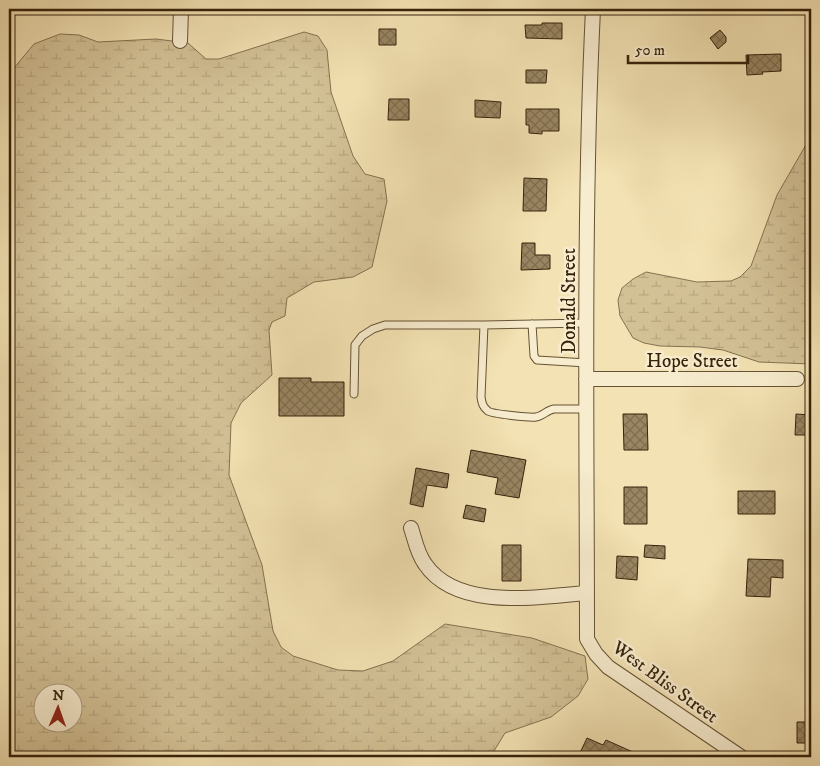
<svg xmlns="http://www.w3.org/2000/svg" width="820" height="766" viewBox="0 0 820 766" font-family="'IM FELL DW Pica',serif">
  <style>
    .wetland { fill: url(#wetland-marsh); stroke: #857250; fill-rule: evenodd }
    .building { fill: url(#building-cross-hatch); stroke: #37220b }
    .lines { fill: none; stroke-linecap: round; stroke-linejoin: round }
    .service-casing { stroke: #665235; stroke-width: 9 }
    .minor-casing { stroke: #665235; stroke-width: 16 }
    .service { stroke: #f7ecce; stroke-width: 7 }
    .minor { stroke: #f7ecce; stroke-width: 14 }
    .labels { text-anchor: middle; stroke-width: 5; stroke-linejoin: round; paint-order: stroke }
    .street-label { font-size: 19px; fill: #37220b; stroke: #f7ecce }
  </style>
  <defs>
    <pattern id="wetland-marsh" width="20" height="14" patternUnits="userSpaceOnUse" patternTransform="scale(1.25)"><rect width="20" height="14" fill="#d3c196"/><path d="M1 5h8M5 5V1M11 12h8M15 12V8" fill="none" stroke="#b6a680"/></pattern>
    <pattern id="building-cross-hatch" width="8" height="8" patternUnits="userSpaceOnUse" patternTransform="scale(1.25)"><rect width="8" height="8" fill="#998662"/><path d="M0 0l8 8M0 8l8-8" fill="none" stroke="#7e6d4f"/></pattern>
  </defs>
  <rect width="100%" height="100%" fill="#f3e2b3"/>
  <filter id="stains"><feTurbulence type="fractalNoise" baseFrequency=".004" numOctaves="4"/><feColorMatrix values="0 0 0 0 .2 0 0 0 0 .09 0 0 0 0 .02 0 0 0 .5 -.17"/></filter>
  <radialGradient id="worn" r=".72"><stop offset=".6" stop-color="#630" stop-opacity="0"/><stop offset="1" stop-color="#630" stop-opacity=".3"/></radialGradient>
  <path class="wetland" d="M304,32l14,4 9,14 4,42 22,64 12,18 19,5 3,22 -15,66 -19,10 -39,5 -27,16 -2,18 -13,6 -3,8 3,45 -31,28 -10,20 -2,52 33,90 11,66 8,16 12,9 45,14 25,1 30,-10 52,-37 87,14 53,18 3,23 -10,17 -27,21 -46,16 -11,18 -3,6h-482v-683l25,-30 26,-10 19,1 19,7 58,-3 32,4 18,16h13zM42,694h30v30h-30z
    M811,136v228l-52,-2 -36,-12 -23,-3 -40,-1 -16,-3 -11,-5 -13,-22 -2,-16 4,-12 11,-9 13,-7 51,10 34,-1 9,-4 11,-11 26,-71z"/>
  <path class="building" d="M542,23h20v16l-36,-1 -1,-13h17z
    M379,29h17v16h-17z
    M720,30l6,7v5l-8,7 -8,-11z
    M781,54v17l-19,1 1,2 -16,1 -1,-20z
    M526,70h21l-1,13h-20z
    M389,99h20v21h-21z
    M475,100l26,2 -1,16 -25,-1z
    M526,109h33v22h-17v3l-13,-1v-8h-3z
    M524,178l23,1 -1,32h-23z
    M522,243h13v12h15v14l-29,1z
    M279,378h32v4h33v34h-65z
    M623,414h24l1,36h-24z
    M796,414l15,1v20h-16z
    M471,450l55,10 -7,38 -24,-4 3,-16 -31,-6z
    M416,468l33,6 -2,14 -20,-3 -4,22 -13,-3z
    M624,487h23v37h-23z
    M738,491h37v23h-37z
    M466,505l20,4 -2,13 -21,-4z
    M502,545h19v36h-19z
    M645,545l20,1v13l-21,-2z
    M617,556l21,1 -1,23 -21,-2z
    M748,559l35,1v18l-12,-1 -1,20 -24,-1z
    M797,722h14v21h-14z
    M587,738l16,7 3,-5 38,17h-66z"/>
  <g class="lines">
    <defs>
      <path id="service" d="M532,324l2,32 3,4 50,3
        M484,325l-3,72c1,7 2,10 7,14 4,3 43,7 48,6 7,-1 11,-7 18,-8h32
        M354,394l1,-49 7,-9 11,-7 12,-4h99l103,-2"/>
      <path id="minor" d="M593,9c-10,209 -6,420 -6,630l9,15 12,13 133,90
        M180,41l1,-32
        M586,379h211
        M411,528c4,12 6,25 14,36 32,47 113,33 162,29"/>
    </defs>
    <use href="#service" class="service-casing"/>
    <use href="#minor" class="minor-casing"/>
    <use href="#service" class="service"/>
    <use href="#minor" class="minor"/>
  </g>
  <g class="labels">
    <g class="street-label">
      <text transform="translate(568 301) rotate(-90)" y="7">Donald Street</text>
      <text x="692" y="367">Hope Street</text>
      <text transform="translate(666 681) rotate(36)" y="7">West Bliss Street</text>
    </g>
  </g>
  <rect width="820" height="766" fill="none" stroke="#f3e2b3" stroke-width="30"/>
  <rect x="10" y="10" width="800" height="746" fill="none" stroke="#37220b" stroke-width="2.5"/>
  <rect x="15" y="15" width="790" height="736" fill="none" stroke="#37220b"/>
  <g transform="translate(58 708) rotate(2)"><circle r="24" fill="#f7ecce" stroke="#aa9b80"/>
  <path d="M0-4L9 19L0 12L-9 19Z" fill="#8f2418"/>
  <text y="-8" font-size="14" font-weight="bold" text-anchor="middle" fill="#37220b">N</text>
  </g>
  <path d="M628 55v8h120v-8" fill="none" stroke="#37220b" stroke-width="2.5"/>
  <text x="635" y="55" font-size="15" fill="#37220b" stroke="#f7ecce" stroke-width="4" paint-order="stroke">50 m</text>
  <rect width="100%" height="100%" filter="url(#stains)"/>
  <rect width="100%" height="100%" fill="url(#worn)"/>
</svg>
